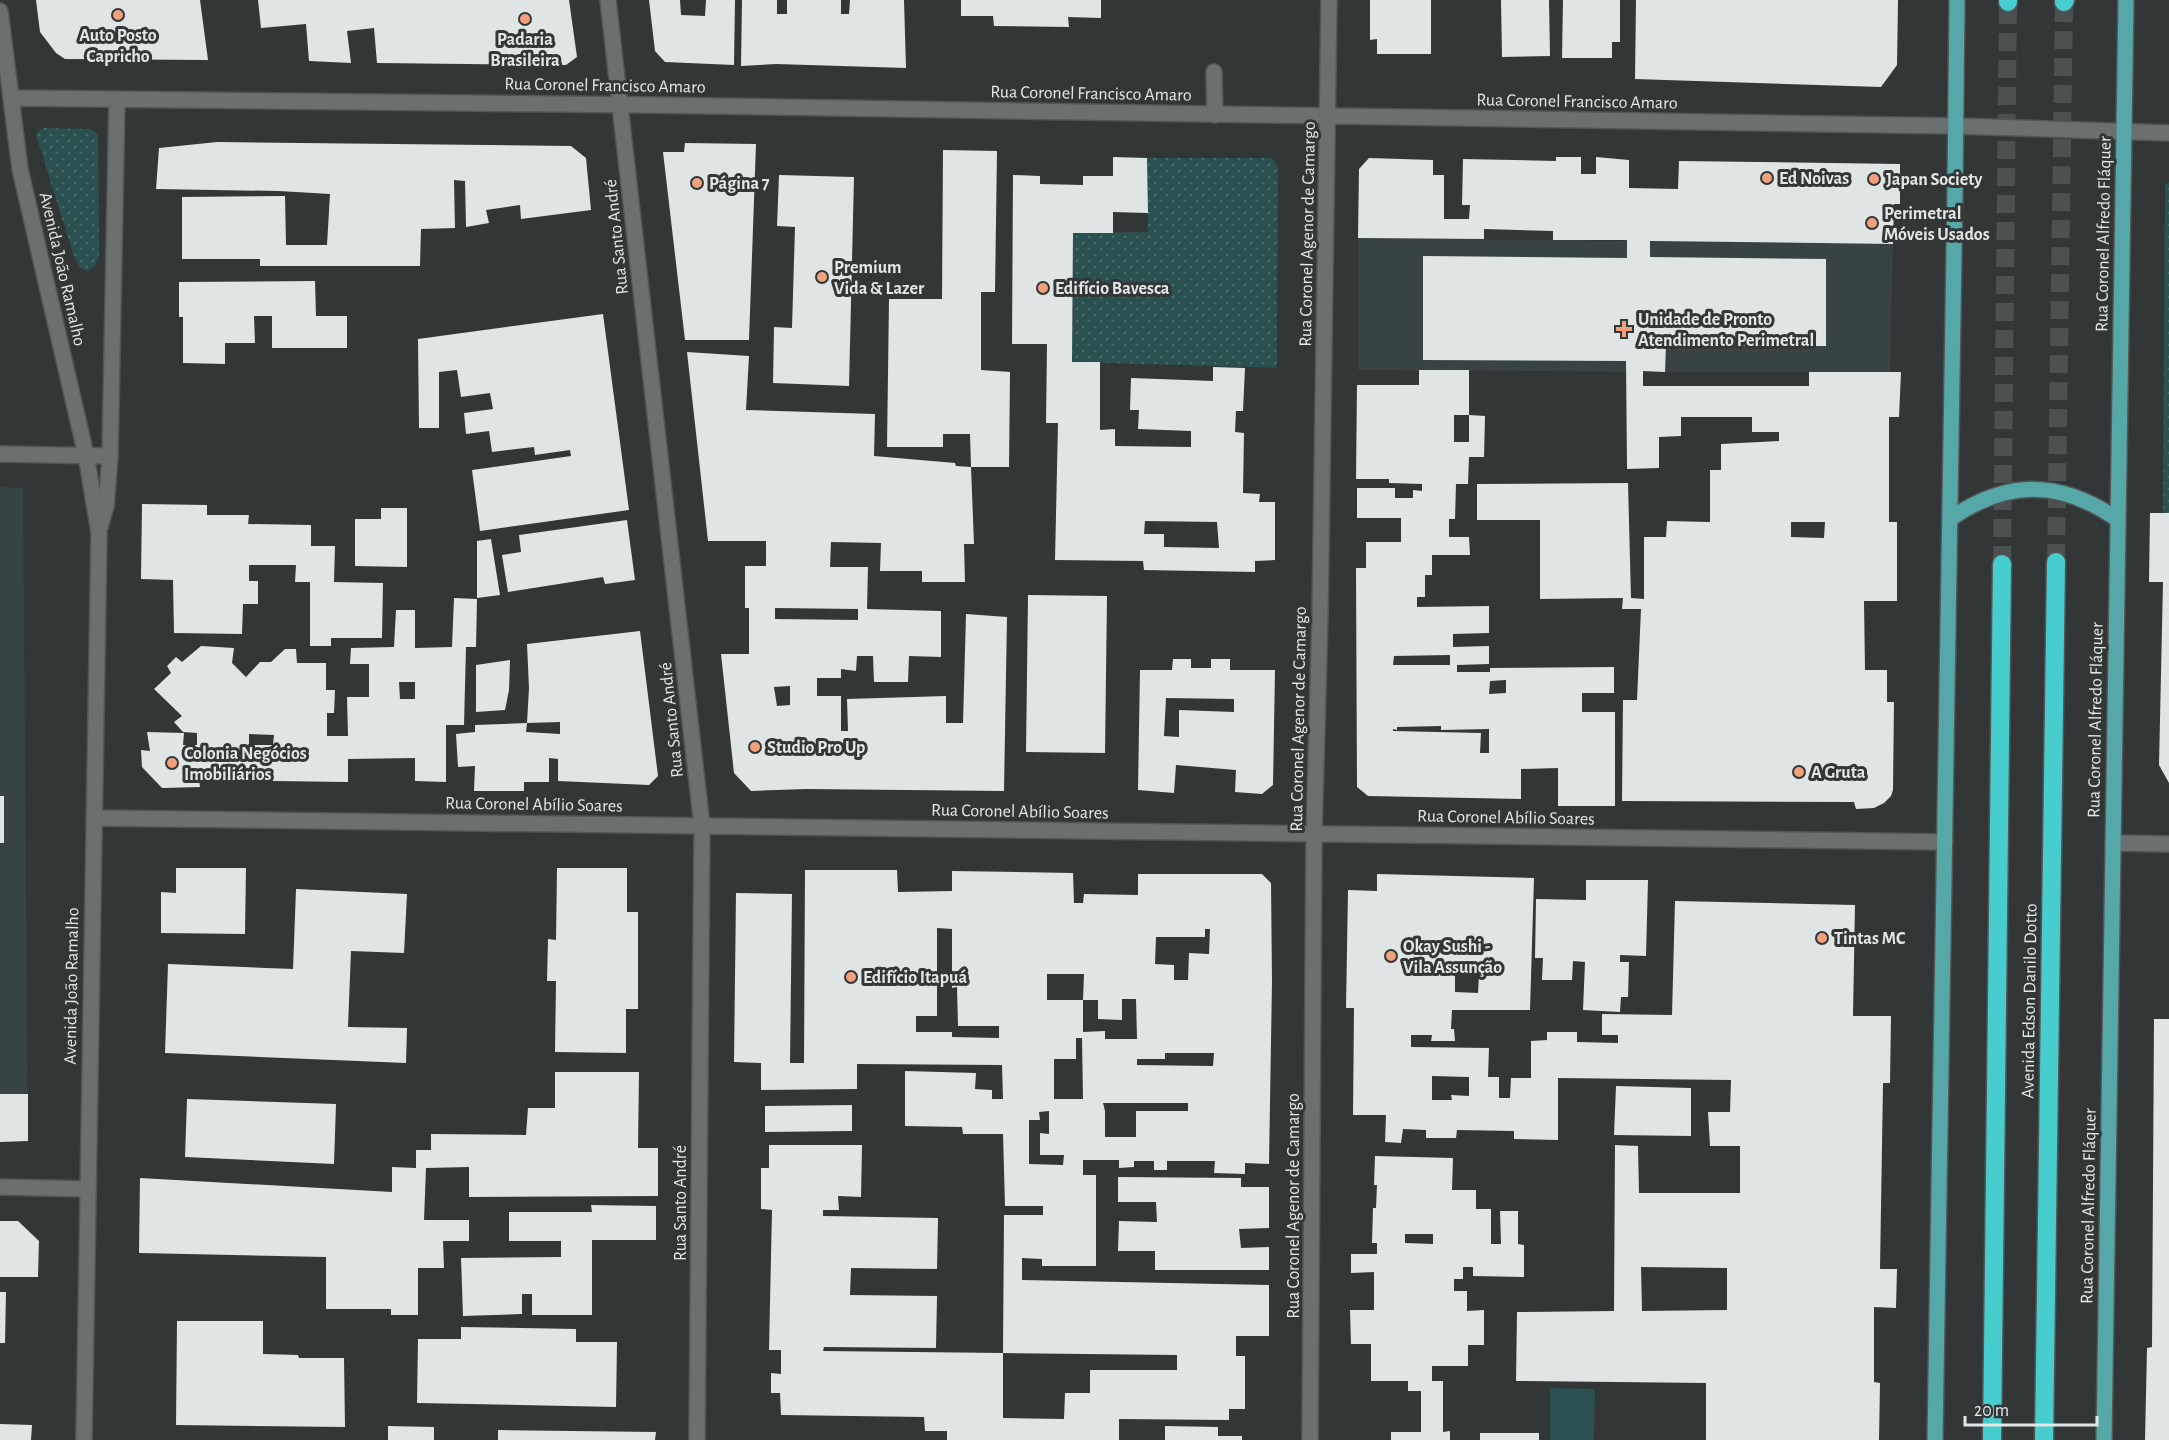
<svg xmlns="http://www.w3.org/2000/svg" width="2169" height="1440" viewBox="0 0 2169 1440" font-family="'Alegreya Sans',sans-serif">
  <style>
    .built { fill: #384444 }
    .grass { fill: url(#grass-dots) }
    .garden { fill: #2a5050 }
    .building { fill: #dfe4e4; fill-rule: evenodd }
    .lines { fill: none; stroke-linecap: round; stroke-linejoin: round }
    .highway-tunnel { stroke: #4d5050; stroke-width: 18; stroke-dasharray: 18 9; stroke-linecap: butt }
    .lane-casing { stroke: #525555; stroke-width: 18 }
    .street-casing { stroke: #525555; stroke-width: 18 }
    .secondary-casing { stroke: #525555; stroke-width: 18 }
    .primary-casing { stroke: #525555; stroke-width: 18 }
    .highway-casing { stroke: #525555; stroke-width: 21 }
    .lane { stroke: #6a6f6f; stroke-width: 15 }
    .street { stroke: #6a6f6f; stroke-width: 15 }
    .secondary { stroke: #6a6f6f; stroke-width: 15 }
    .primary { stroke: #56a7a8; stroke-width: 15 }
    .highway { stroke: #48cdce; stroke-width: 18 }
    .poi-dot { fill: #f1a17c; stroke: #323636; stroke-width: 2 }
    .labels { text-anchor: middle; stroke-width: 6; stroke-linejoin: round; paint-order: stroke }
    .poi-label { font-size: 18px; font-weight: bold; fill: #e3e6e6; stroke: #323636; text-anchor: start }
    .street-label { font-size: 18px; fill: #e3e6e6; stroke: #323636 }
  </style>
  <defs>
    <pattern id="grass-dots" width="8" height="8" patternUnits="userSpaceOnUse" patternTransform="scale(1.5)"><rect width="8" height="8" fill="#2a5050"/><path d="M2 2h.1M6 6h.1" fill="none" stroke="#496969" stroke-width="1.8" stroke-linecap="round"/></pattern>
  </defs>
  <rect width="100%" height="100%" fill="#323636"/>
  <path class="built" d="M1358,238l535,6 -3,129 -532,-3z
    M0,487l23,1 5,653 -28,1z"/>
  <path class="grass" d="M44,128l47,1 7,6 1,121 -4,10 -8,5 -7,-3 -6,-12 -38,-121 3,-5z
    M1147,158h125l6,9 -1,201 -205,-6 1,-129 75,-1z
    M2169,182v331h-6l2,-328z"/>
  <path class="garden" d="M1550,1388l45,1 -1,51h-44z"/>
  <path class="building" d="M36,0h164l8,60 -143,-1 -9,-6 -16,-21z
    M258,0h311l8,57 -11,8 -189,-2 -3,-35 -27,3 4,32 -42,-2 -3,-37 -45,4z
    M649,0h31l1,15 24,1 1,-16h29l-1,65 -69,-3 -10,-11z
    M742,0h35v14h10v-14h54v14h8l1,-14h54l2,68 -130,-4 -35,2z
    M961,0h140v18l-33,-1 1,10 -75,-1 -1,-10h-32z
    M1370,0h61v54h-54v-15l-7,1z
    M1501,0h48l1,56 -48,1z
    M1563,0h57v42h-8v16h-50z
    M1636,0h262l-1,65 -16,22 -246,-8z
    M217,142l354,4 15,12 5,52 -70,9 -1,-14 -34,5 3,13 -23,4 -1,-46 -11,-1 1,48 -34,1 -1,37h-160v-7h-78v-62l103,-1 1,49h41l3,-51 -51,-3 -123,-2 3,-41z
    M685,143l71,1 -7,196h-64l-22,-188h21z
    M943,150l54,1 -2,141h-14v78l29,2 -1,95h-38l-1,-33h-27v13h-56l2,-148h53z
    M1113,157l34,1 1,55 -35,-1v21h-40l-1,129h28v68l15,-1v17l76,1v-16l-53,-2 1,-19h-9l1,-32 82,3v-14l32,1 -2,43h-7l-1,21 9,1 -1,60 17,1 -1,8h16v58l-20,1v11l-111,-2 -1,-9 -88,-1 3,-137h-12l1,-79h-35l1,-169 27,1v8l43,1v-9h30zM1145,521l72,1 2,26 -55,-1v-13h-20z
    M1556,157h25v17h15v-17l33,3v28l49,1 1,-28 221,3v40h-6l-1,40 -243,-3v16l176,2v87l-160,-1 -1,27 -22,-1v15h166v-14h92l-2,45h-10v105h8v79h-33l1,69h22v32h7l-1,88 -2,6 -7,7 -10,5 -18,1 -2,-7 -232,-1 1,-101h14l4,-91h-19l1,-11 -83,1v-79h-63v-36l151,-1 3,115 13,1v-62h22l1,-16 43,1v-52h11v-26l58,-3v-9h-27v-15h-71v19l-22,1v31l-32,1 -1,-108 -203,-1v-104l204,2v-18h-74v-9l-69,-2v10l-126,-1 1,-69 10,-11 64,2v15h11v44h25l1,-14h-8l1,-46 93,2zM1791,522h34l-1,16 -33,-1z
    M779,175l75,2 -5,209 -76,-3 1,-56 18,1 3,-101 -18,-1z
    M315,281l1,35h31v32h-75v-32h-18l1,27h-30v21l-42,-1v-46h-4v-35z
    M603,314l26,196 -149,21 -8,-61 99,-14 -1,-6 -35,5 -1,-8 -42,5 -3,-21 -23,3 -2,-21 29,-4 -3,-16 -29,4 -4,-27 -18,2v56h-20l-1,-89z
    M687,352l62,4 -3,54 129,4 -1,42 81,7 1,3 15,1 3,77h-10l1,38h-43v-11h-42l1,-28 -50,-1 -1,25h38l-1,42 74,2v46l-32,-1 -1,26h-34l-1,-26h-16l-1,15 -15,-2v9h-24v18h24v35h7l-1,-32 99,-3v27h17l3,-109 41,3 -3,174 -198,-2 -55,2 -17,-18 -13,-119h28v-46h-4v-42h21v-25h-58zM775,608l83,1v11l-83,-1zM790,686v19l-13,1 -3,-19z
    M1419,370h50v45h-15v27h15v-27l16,1 -1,41h-15l-1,27h-12l-1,35h-6v18h20l1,18h-38v20h-7v22h-8v10l72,-1v27l-36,1v13l36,-1v18l-32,1v7h33v-4l124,-1v26h-32v19h33v94h-57v-38l-37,1v30l-153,-3 -11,-9 -1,-219h10v-26h35v-24h-44v-30h38v10h18v-8l9,1v-7l-33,-1v-4h-33l1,-94h62zM1450,655v10h-57l1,-9zM1506,680v13l-17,1 1,-13zM1441,726v4l48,-1v24h-9l1,-20 -88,-2v-2l4,1v-3z
    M142,504l65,1v10h42l-1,9 63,1v21h24l-1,36 49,1 -1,55h-51v8h-21v-64h-15l1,-17h-47v16h9v23h-15l-1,30 -68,-1 -1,-53 -32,-1z
    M381,508h26v59l-52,-1v-47h26z
    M2150,513h19v270l-10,-18 4,-183h-14z
    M627,520l8,60 -30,4 -2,-7 -95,15 -6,-37 19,-3 -2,-17z
    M491,539l9,56 -23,3v-57z
    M1028,595l79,1 -2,157 -79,-1z
    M454,598l23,1 -1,48h-10l-2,78h-18v57l-31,-1v-23l-67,1v23l-149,-2 1,7 -38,1 -20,-21 -1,-17 9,1 -3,-19 37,1 -1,12h14v-12l-14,-1 -9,-10 8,-6 -28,-27 17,-16 -4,-7 9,-9 6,5 19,-16 33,2 -2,15 14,14 14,-15h11l14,-13h11l1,14h29v27h9l-1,23h-7v23h21l-1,-39h22v-33h-19l1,-16 43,-1 2,-37h19v38l37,-1zM399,682h16v17h-15zM249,734l25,1 -1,10h-24z
    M640,631l18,145 -9,9 -91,-4v-22l-9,-1v24h-25v9h-50l1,-25 -17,1 -2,-33 19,-2v-7l52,-2 2,-35 -2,-44zM560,722v12l-34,-2 1,-9z
    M1173,659h18v9h20v-9h19v11h45l-2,115 -11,9 -27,-2 1,-22 -60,-5 -2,28 -36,-3 2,-120h32zM1166,698l68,1v13l-55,-2v27l-15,-1z
    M510,660l-1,30 -4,20 -29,2v-47z
    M0,796h4v47h-4z
    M176,868h70l-1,66 -84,-1v-41l15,1z
    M557,868h70v44h11v97h-12v44l-71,-1 1,-71h-9l1,-42 8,1z
    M805,870h92l1,22 54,-1v-20l121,2 1,30h9l1,-9 54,1v-21h124l9,9 1,98 -3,183 -24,-1v11l-31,-1 1,-12h-48v9h-13v-9h-20v6l-15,1v-8h-36v15h13v91h-54v-7l-20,-1v22l247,5v51h-33v20h9v53h-16v11l-110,-1v21h-172v-9h-22l-1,-14 -143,-2 -1,-22h-9v-20l10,1v-24h-12l3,-140 -11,-1v-41h8v-23h93l-1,52 -23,-1 1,14h-16v6l115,2 -1,51 -86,-1 -1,27 87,1 -1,52 -112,-1 -1,4 180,2 1,-138h39v-9h-38l-2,-72h-40l-1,-7 -57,-1v-55l71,2 -1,16 17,1v9h11l-1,-34 -145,-1v25l-96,1v-27l-27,-1 2,-169 56,1 -2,169h14zM937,928l15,1v59l5,-1 1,39h41v12l-47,-1v-5h-36v-16h21zM1205,929h5l-1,25 -20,-1 -1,27h-14v-15l-19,-1 1,-27h49zM1047,974h37l-1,26h15v19l24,1v-21h14l1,40h-32v-8l-22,1v-32h-36zM1076,1038h6l1,61h-29v-40h22zM1165,1053h49l-1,13 -76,-1v-6h28zM1103,1103h85v8h-52v26h-31v-26zM1049,1111v23l-9,-1v22h24l-1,10 -34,-1v-44h11l-1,-8zM1003,1353l174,2v15h-87v23h-25l-1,26 -61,-1z
    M1377,874l157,4 -4,132h-78l-1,19h3l1,12h-24l1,-6h-21v12l78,1 -1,29h11v21h11l1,-20h20v-37l16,-1v-8h30v10l41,1v-8h-16v-21l70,1 3,-114 180,4 -2,111h38l-1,67h-7l-3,186h17l-1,39 -22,-1v75l6,1 -1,57h-173v-57l-190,-2 1,-69 97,-1 1,-166 23,1 1,47h101v-47h-30l-2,-34h22l1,-32 -173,-2v62l-44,-1v-8l-57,-1 -1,8h-30v-8l-23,-1 -2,14 -16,-1 1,-27h-33l1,-107h-8l2,-118 29,1zM1455,975h24l-1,18 -23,-1zM1432,1076l37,1v19l-18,-1 1,5h-20zM1641,1267l86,1v42l-85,1z
    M1586,880h62l-2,76 -26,-1v7h9l-1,35h-7l-1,15 -37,-2 2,-48 -12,-1 -1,19h-30l1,-22h-8l1,-59 50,1z
    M296,889l111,5 -3,59 -53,-2 -3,76 59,1 -1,35 -241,-10 3,-89 125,5z
    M2154,1019h15v421h-24l2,-92 5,-1z
    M555,1072h84l-1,76h20v48l-189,1v-30l-43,1 -2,52h45v21h-26l1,27h-26v47h-27v-6h-65v-52l-187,-4 1,-75 252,14v-25l24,1v-18h15v-16l95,1 2,-27h27z
    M1616,1086l75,2v48l-77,-1z
    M0,1094h28v47l-28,1z
    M187,1099l149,5 -2,60 -149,-7z
    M852,1105v26l-87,1v-26z
    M1375,1156l78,2 -1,32h24v19h15v35h10l-1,-33h18v33l6,1v32l-51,-1v-9h-10v12h-9v12h13v20l17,-1v35h-16v21h-36v15h11v51l7,-1v9h-59v-8h30v-41h-13v-10h-37v-37h-20l-1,-34h24v-38l-23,1v-19h26v-11h-5l1,-35h3l1,-23h-3zM1405,1234h28v10l-28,-1z
    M1118,1177l123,1v9h28v41l-30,1 2,19 28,-1v23h-114v-19h-37l1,-30 38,1 -1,-20h-38z
    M591,1205l65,1v34h-64v75h-60v-21h-10v20l-59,2 -2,-58 100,-1v-16h-52v-29h83z
    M0,1221h18l21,20 -1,36h-38z
    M0,1292h6l-1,51h-5z
    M177,1321h86v33l35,1 1,3h45l1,69 -169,-2z
    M461,1327l115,2v13h41l-1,65 -199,-4 1,-64h43z
    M0,1424l32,1 -1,15h-31z
    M388,1426l46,1v13h-46z
    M1165,1426l53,1v9h24v4h-77z
    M498,1430l158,2 -1,8h-157z
    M1480,1433h59v7h-59z"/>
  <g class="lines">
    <path class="highway-tunnel" d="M2056,562l8,-560
      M2002,564l6,-562"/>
    <defs>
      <path id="lane" d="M1214,72l1,43"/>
      <path id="street" d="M608,0l94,826 -5,614
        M0,454l110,2
        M94,818l1851,24
        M2113,843l56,1
        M0,1187l88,2"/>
      <path id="secondary" d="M0,11l20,158 66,286 13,78 -15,907
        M12,98l636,7 1308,21 213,7
        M100,527l6,-21 4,-50 7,-357
        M1310,1440l4,-606 6,-219 9,-615"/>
      <path id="primary" d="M1950,519c58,-40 110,-39 167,0
        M1935,1440l20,-1250 2,-190
        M2104,1440l22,-1440"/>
      <path id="highway" d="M2008,2v-2
        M2064,2l1,-2
        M1992,1440l10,-876
        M2044,1440l12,-878"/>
    </defs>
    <use href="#lane" class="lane-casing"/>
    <use href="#street" class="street-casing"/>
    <use href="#secondary" class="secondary-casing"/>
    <use href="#primary" class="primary-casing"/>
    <use href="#highway" class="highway-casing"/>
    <use href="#lane" class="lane"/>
    <use href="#street" class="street"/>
    <use href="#secondary" class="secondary"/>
    <use href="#primary" class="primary"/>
    <use href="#highway" class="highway"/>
  </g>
  <g class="poi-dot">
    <circle cx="118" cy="15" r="6"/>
    <circle cx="525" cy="19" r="6"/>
    <circle cx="1767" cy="178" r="6"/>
    <circle cx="1874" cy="179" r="6"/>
    <circle cx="697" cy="183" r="6"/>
    <circle cx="1872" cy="223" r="6"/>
    <circle cx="822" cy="277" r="6"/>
    <circle cx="1043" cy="288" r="6"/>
    <path d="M1621 320h6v6h6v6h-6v6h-6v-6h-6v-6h6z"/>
    <circle cx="755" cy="747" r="6"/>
    <circle cx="172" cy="763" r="6"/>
    <circle cx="1799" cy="772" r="6"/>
    <circle cx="1822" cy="938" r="6"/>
    <circle cx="1391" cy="956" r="6"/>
    <circle cx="851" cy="977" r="6"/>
  </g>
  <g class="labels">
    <g class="poi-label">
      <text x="118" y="41" text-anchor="middle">Auto Posto<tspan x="118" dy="21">Capricho</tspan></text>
      <text x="525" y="45" text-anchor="middle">Padaria<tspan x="525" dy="21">Brasileira</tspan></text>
      <text x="1779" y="184">Ed Noivas</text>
      <text x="1886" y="185">Japan Society</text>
      <text x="709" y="189">Página 7</text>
      <text x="1884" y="219">Perimetral<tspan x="1884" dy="21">Móveis Usados</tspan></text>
      <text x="834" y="273">Premium<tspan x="834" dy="21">Vida &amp; Lazer</tspan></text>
      <text x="1055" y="294">Edifício Bavesca</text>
      <text x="1638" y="325">Unidade de Pronto<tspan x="1638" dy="21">Atendimento Perimetral</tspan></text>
      <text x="767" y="753">Studio Pro Up</text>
      <text x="184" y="759">Colonia Negócios<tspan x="184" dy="21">Imobiliários</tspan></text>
      <text x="1811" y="778">A Gruta</text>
      <text x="1834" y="944">Tintas MC</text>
      <text x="1403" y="952">Okay Sushi -<tspan x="1403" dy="21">Vila Assunção</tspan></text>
      <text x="863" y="983">Edifício Itapuá</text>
    </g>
    <g class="street-label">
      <text transform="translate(605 85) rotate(1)" y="6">Rua Coronel Francisco Amaro</text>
      <text transform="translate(1091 93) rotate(1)" y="6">Rua Coronel Francisco Amaro</text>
      <text transform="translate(1577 101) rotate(1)" y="6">Rua Coronel Francisco Amaro</text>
      <text transform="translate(1307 234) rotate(-89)" y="6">Rua Coronel Agenor de Camargo</text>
      <text transform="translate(2103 234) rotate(-89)" y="6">Rua Coronel Alfredo Fláquer</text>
      <text transform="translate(616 237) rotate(-96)" y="6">Rua Santo André</text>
      <text transform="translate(63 269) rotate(77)" y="6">Avenida João Ramalho</text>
      <text transform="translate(1298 719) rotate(-89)" y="6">Rua Coronel Agenor de Camargo</text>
      <text transform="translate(671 720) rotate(-96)" y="6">Rua Santo André</text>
      <text transform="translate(2095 720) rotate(-89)" y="6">Rua Coronel Alfredo Fláquer</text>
      <text transform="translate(534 804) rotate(1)" y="6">Rua Coronel Abílio Soares</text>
      <text transform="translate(1020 811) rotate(1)" y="6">Rua Coronel Abílio Soares</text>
      <text transform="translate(1506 817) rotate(1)" y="6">Rua Coronel Abílio Soares</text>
      <text transform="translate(71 986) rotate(-89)" y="6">Avenida João Ramalho</text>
      <text transform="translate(2029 1001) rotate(-89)" y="6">Avenida Edson Danilo Dotto</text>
      <text transform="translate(680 1203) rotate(-90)" y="6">Rua Santo André</text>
      <text transform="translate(1293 1206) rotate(-90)" y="6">Rua Coronel Agenor de Camargo</text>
      <text transform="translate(2088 1206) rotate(-89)" y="6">Rua Coronel Alfredo Fláquer</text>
    </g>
  </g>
  <path d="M1965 1416v9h132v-9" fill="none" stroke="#e3e6e6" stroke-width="3"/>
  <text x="1974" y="1416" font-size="18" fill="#e3e6e6" stroke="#323636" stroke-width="4.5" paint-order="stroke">20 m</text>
</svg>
